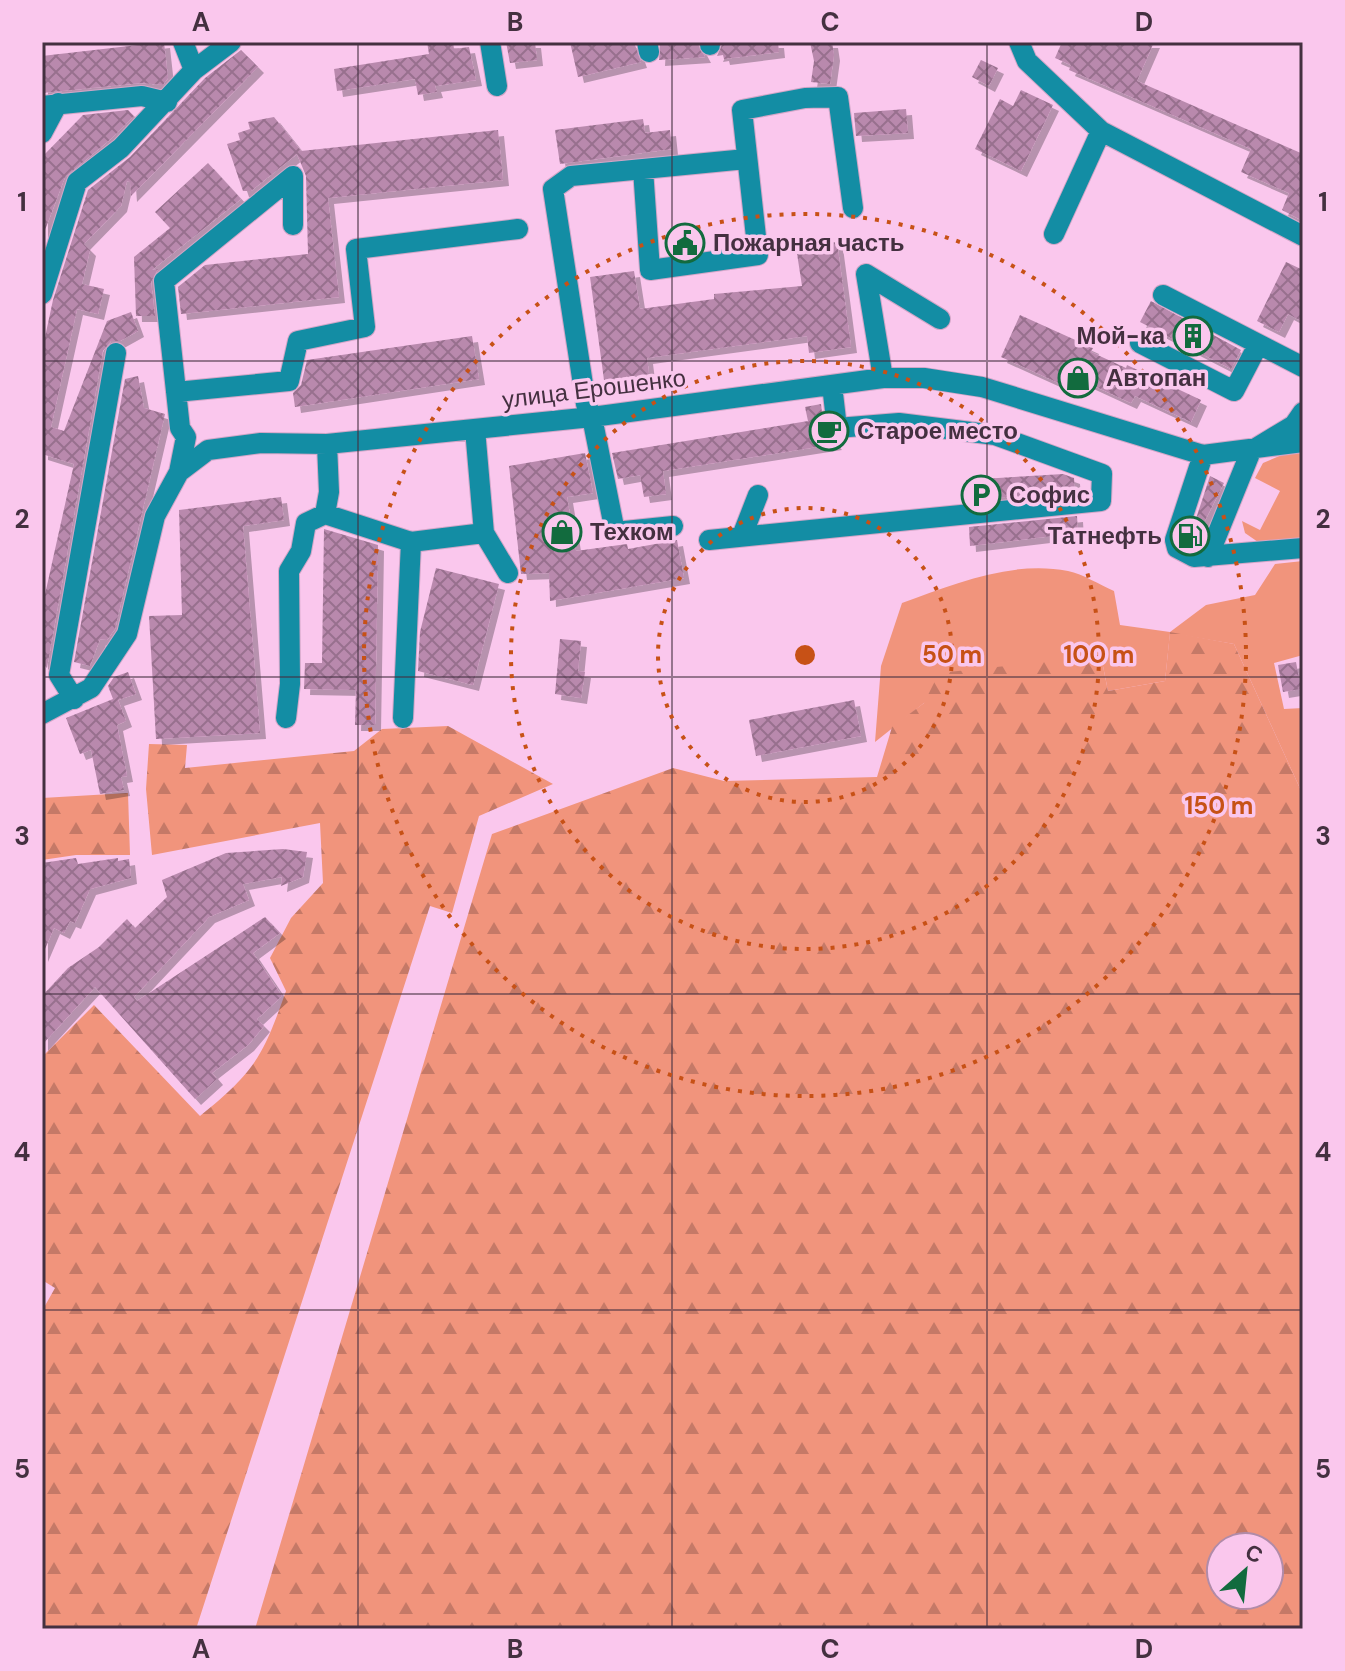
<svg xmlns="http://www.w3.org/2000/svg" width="1345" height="1671" viewBox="0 0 1345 1671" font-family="'DM Sans',sans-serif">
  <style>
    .green { fill: #f1947c }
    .forest { fill: url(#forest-firs); fill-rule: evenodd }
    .building { fill: url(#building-cross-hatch); filter: url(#shadow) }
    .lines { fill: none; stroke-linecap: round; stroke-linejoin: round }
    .minor-casing { stroke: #d2a6c7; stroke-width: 22 }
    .minor { stroke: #138da4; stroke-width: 20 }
    .grid { fill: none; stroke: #443040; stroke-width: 2; stroke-opacity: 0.55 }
    .ring { fill: none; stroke: #c75116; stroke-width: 4; stroke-dasharray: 4 8 }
    .labels { text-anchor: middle; stroke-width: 7; stroke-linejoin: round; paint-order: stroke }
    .poi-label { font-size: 24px; font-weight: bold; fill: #443040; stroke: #fac7ed; text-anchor: start }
    .street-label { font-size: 24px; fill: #443040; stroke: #fac7ed }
    .centre { fill: #c75116; stroke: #fac7ed; stroke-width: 4 }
    .ring-label { font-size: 24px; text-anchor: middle; font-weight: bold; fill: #c75116; stroke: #fac7ed; stroke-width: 7; stroke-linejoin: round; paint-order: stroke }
    .neatline { fill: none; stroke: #443040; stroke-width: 3 }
    .grid-label { font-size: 26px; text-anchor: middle; font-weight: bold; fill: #443040 }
  </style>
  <defs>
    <pattern id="forest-firs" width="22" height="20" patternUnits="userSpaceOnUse" patternTransform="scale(2)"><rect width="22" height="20" fill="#f1947c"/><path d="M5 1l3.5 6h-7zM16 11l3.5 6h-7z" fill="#c57967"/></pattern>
    <pattern id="building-cross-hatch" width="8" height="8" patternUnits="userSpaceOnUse" patternTransform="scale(2)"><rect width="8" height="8" fill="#b989ad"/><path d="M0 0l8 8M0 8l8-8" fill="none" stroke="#98708e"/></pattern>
    <filter id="shadow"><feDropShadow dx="6" dy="6" stdDeviation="0" flood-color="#0004"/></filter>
  </defs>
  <rect width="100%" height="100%" fill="#fac7ed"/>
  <path class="green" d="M1291,451l12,3v85l-45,3 -13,-9 -3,-12 18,9 20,-39 -25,-13 8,-15z
    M1303,561v94l-29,8 10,46 19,-1v87l-69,-151 -64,-11 -5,48 -57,10 -7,-35 -177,47 -49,39 6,-76 21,-63c52,-19 110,-43 166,-32 15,3 32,14 46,20l6,34 50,7 36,-27 49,-10 20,-31z"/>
  <path class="forest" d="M1170,632l64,12 69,151v834h-1048l237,-795 181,-66 51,13 153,-4 15,-50 32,-24 15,-30 162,-17 7,35 57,-10zM1221,1547h48v48h-48z
    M448,726l105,58 -74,32 -27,97 -22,-7 -234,723h-154v-318l13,-23 -13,-8v-223l52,-52 106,111c55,-44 63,-60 86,-125l-16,-33 21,-40 32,-35 -3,-60 -168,32 -6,-66 3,-45 38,1 -2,23 169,-17 28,-22z
    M128,793l2,62h-54l-34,5v-62z"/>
  <path class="building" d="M164,42l4,36 -5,7 -22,-2 -99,10v-37z
    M427,42h26l1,7 15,-2 7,33 -41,6 2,6 -19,3 -3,-16 -78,12 -3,-22 95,-15z
    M506,42h29l2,18 -27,3z
    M570,42h64l7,20 -63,15z
    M660,42h37l8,15 -46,3z
    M723,42h55l1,10 -55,7 -1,-4 -6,1z
    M810,42h22l2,13 -4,29 -19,-2 3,-21z
    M1062,42h92l-17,39 166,73v67l-21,-11 7,-17 -48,-21 10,-23 -182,-79 2,-5 -16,-7z
    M241,50l17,17 -127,129 -1,-14 -3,-1 -6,25 -37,38 6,6 -8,34 22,5 -6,25 -21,-5 -26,118 13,4 43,-110 24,-9 7,19 -18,10h-9l-8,10 -56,317 -5,-5v-55l32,-144 -32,-10v-103l11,-51 35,-110 42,-33 75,-79z
    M981,60l17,8 -9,18 -17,-9z
    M1021,90l32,15 -32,66 -46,-22 25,-50 13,7z
    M906,109l2,24 -52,3 -2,-23z
    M128,110l6,6 -22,22 -47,39 -23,61v-81l41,-42z
    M274,117l27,34 197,-21 5,50 -175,18 11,99 -158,17 -3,-27 27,-22 103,-11 -2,-78 -9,-22 -46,37h-8l-16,-47 13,-4 -2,-7 12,-4 -2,-7z
    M643,119l2,14 25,-3 2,19 -112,15 -5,-34z
    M208,163l33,36 -89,71 6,-1 -7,13 4,34h-19l-2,-59 36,-29 -15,-16z
    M837,242l14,105 -42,6 -2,-17 -160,22 2,16 -45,6 -14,-103 44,-6 6,38 74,-10v-5l88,-8 -6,-39z
    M1286,262l17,8v52l-15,-8 -9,18 -22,-11z
    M1151,301l90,49 -10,19 -91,-47z
    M1020,315l73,33 -2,4 35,16 1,-3 74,35 -10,22 -56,-26 -4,7 -52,-24 -5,11 -73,-33z
    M472,336l7,43 -184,28 -2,-14 8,-8 6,-25z
    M138,376l6,32 21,6 -50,215 -8,11 -7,-1 -10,27 -16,-4 51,-283z
    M821,404l3,26 12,14 -173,27 3,23 -22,3 -4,-22 -22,4 -6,-26 196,-32 -3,-14z
    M585,453l8,40 -26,4 9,54 51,-7 1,5 49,-9 7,38 -134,23 -1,-28 -28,1 -12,-108z
    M1063,474l11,4 1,13 -108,10 -1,-21z
    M1210,476l14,7 -30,59 -5,-2z
    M281,497l3,23 -41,6 17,207 -104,6 -7,-123 33,-1 -3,-105z
    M1077,516l1,17 -108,13 -1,-19z
    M324,529l54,16 -3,180h-20l1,-35 -52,-1 1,-26h17z
    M436,568l63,16 -26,101 -55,-14 2,-39z
    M560,639l21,2 -3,30 7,1 -4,26 -26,-4z
    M1296,662l5,27 -18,3 -5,-27z
    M128,672l8,22 -18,6 8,21 -9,4 10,51 -6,1 3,13 -24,4 -9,-44 -11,4 -14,-36 47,-19 -5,-13 6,-9z
    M854,700l7,36 -105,20 -7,-36z
    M283,849l24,3 -4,25 -22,9 1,-9 -39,7 6,16 -40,17 -75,80 3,4 128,-84 15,16 -27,20 29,43 -25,23 7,7 -16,19 -36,28 5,6 -22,20 -100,-112 -53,58v-49l26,-28 31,-21 28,-28 8,9 32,-31 -5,-17 64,-27z
    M76,858l2,6 40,-6v3l11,-2 2,19 -41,11 -15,34 -5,-2 -6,12 -10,-5 -12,28v-93z"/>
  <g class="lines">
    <defs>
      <path id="minor" d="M183,42l11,28
        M490,42l7,44
        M647,42l2,10
        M710,42v3
        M1019,42l8,19 74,70 202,105
        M42,106l100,-10 25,6
        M42,133l16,-30
        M643,169l7,101 108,-15 -16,-145 63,-12 33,-1 15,111
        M1054,234l47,-103
        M42,294l35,-112 44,-34 73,-78 37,-28
        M1163,295l140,72
        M1140,343l94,48 24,-46
        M883,378l-17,-104 74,45
        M176,392l113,-11 9,-40 67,-14 -9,-78 162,-20
        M475,429l9,104 24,40
        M1203,455l-28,85 2,8 17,9 109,-9
        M179,472l7,-35 -6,-9 -16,-147 129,-105v49
        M325,514l86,28 -8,176
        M673,526l-58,6 -23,-115 -6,-13 -33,-215 18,-13 175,-17
        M742,536l16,-41
        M709,540l392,-39 1,-27 -107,-39 -96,-12 -62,5 -5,-43
        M411,542l73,-9
        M1208,557l43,-106 43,-26 9,-13
        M74,699l-15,-24 57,-322
        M42,714l49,-26 36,-54 28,-118 24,-44 29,-22 53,-7 66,1 265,-27 291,-39h41l58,9 221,68 100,-13
        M286,718l4,-34 -1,-113 12,-20 5,-28 19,-9 4,-22 -2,-48"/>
    </defs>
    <use href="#minor" class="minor-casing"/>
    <use href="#minor" class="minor"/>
  </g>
  <path class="grid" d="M358,42v1587M672,42v1587M987,42v1587M42,361h1261M42,677h1261M42,994h1261M42,1310h1261"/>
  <g class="ring">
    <circle cx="805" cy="655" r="147"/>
    <circle cx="805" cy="655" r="294"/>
    <circle cx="805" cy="655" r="441"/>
  </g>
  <defs>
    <symbol id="civic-ring" viewBox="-11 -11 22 22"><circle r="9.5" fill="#fac7ed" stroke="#126b3e" stroke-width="1.5"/><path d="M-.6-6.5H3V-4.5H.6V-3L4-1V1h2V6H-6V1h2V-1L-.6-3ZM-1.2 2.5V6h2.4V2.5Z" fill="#126b3e"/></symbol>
    <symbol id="building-ring" viewBox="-11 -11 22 22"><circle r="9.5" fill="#fac7ed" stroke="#126b3e" stroke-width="1.5"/><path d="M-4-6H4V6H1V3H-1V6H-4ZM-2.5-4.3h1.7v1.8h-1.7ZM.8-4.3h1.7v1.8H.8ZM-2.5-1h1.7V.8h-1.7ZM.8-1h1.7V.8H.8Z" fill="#126b3e"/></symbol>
    <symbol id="shop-ring" viewBox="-11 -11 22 22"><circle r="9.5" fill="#fac7ed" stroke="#126b3e" stroke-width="1.5"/><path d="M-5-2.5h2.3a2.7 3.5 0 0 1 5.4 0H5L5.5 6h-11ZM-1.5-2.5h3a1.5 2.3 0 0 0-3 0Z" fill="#126b3e"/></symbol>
    <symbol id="cafe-ring" viewBox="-11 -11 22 22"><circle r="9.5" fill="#fac7ed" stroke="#126b3e" stroke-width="1.5"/><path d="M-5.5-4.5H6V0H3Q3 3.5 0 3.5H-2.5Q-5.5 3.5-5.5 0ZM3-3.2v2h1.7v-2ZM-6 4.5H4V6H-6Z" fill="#126b3e"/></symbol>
    <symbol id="parking-ring" viewBox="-11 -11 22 22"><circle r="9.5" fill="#fac7ed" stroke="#126b3e" stroke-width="1.5"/><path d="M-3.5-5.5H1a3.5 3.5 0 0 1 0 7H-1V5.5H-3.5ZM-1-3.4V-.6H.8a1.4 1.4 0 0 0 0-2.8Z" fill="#126b3e"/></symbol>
    <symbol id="fuel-ring" viewBox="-11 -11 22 22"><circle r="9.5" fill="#fac7ed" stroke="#126b3e" stroke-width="1.5"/><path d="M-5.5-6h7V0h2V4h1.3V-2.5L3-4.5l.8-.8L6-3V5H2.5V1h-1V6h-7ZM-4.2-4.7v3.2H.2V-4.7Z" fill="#126b3e"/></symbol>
  </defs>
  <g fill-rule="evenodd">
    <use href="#civic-ring" x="663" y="221" width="44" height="44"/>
    <use href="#building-ring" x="1171" y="314" width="44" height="44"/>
    <use href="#shop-ring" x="1056" y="356" width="44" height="44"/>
    <use href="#cafe-ring" x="807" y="409" width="44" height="44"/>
    <use href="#parking-ring" x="959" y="473" width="44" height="44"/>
    <use href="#shop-ring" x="540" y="510" width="44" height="44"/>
    <use href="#fuel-ring" x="1168" y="514" width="44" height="44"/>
  </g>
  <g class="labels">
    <g class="poi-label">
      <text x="713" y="251">Пожарная часть</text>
      <text x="1165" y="344" text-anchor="end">Мой-ка</text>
      <text x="1106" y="386">Автопан</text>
      <text x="857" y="439">Старое место</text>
      <text x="1009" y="503">Софис</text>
      <text x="590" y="540">Техком</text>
      <text x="1162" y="544" text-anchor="end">Татнефть</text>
    </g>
    <g class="street-label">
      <text transform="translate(594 389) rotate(-7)" y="8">улица Ерошенко</text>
    </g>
  </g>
  <circle cx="805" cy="655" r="12" class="centre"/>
  <g class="ring-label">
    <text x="952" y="663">50 m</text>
    <text x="1099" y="663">100 m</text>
    <text x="1219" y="814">150 m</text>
  </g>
  <rect width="1345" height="1671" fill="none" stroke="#fac7ed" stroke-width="88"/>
  <g transform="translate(1245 1571) rotate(27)"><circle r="38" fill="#fac7ed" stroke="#b18ba8" stroke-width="2"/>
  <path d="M0-6L14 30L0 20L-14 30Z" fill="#126b3e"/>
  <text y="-12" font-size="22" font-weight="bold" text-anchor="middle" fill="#443040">С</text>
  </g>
  <rect x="44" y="44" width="1257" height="1583" class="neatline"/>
  <g class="grid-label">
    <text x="201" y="31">A</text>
    <text x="515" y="31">B</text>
    <text x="830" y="31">C</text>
    <text x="1144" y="31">D</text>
    <text x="22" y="211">1</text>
    <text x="1323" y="211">1</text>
    <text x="22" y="528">2</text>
    <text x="1323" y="528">2</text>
    <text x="22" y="845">3</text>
    <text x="1323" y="845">3</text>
    <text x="22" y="1161">4</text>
    <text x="1323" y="1161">4</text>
    <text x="22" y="1478">5</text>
    <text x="1323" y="1478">5</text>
    <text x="201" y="1658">A</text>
    <text x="515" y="1658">B</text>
    <text x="830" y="1658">C</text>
    <text x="1144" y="1658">D</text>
  </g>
</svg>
